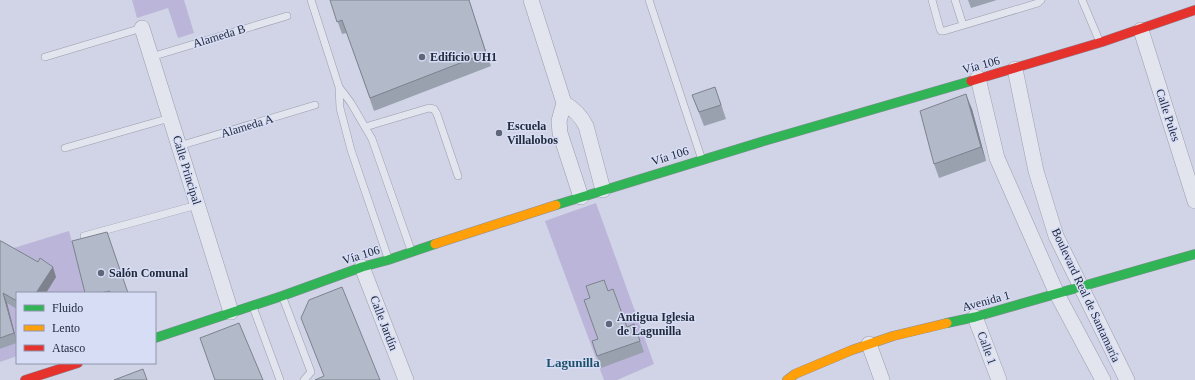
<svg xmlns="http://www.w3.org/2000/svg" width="1195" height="380" viewBox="0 0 1195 380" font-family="'Times New Roman',serif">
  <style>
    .green { fill: #bab5d9 }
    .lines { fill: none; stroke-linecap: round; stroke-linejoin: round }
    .lane-casing { stroke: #999eac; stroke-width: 8 }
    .street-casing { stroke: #999eac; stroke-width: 16 }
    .fast-casing { stroke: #898e9c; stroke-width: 10 }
    .slow-casing { stroke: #898e9c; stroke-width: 10 }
    .jam-casing { stroke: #898e9c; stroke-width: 10 }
    .lane { stroke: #e2e4ee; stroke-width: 7 }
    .street { stroke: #e2e4ee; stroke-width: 15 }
    .fast { stroke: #30b455; stroke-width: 9 }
    .slow { stroke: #ff9f0a; stroke-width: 9 }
    .jam { stroke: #e5322d; stroke-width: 9 }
    .wall { fill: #99a0ae }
    .shaded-wall { fill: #7d828d }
    .building { fill: #b2baca; stroke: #7d828d }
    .poi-dot { fill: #5e6678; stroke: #d8ddf6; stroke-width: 1.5 }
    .labels { text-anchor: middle; stroke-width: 3; stroke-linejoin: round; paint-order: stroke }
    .street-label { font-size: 12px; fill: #202b3c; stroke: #d8ddf6 }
    .poi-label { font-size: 12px; font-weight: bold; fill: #202b3c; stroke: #d8ddf6; text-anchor: start }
    .neighbourhood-label { font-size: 13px; font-weight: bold; fill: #1f5069; stroke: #d8ddf6 }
  </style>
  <rect width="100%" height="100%" fill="#d1d4e6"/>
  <path class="green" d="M132,0h52l10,33 -16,5 -10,-30 -31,10z
    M596,203l58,161 -37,16h-13l-59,-159z
    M69,231l17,62h-40l-42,-42z
    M0,296l17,8v38l-11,-40z
    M17,343v13l-17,6v-13z"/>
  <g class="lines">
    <defs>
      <path id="lane" d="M311,0l28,87 1,21 11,42 37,108
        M649,0l52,157
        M932,0l8,29 1,2h3l94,-28 3,-3
        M955,0l8,25
        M1082,0l17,40
        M45,57l97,-29
        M151,57l136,-41
        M339,87l12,16 21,36 39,111
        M365,127l64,-19 5,1 3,5 21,62
        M179,146l136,-41
        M65,148l105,-30
        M84,236l113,-31
        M283,298l28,74 -7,8
        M253,307l27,73"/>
      <path id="street" d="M531,0l33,103 -5,18 1,12 21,64
        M142,28l89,284
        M1141,30l54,171
        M1015,69l21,102 20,65 71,144
        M978,78l19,80 60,136 46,86
        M564,103c10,6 17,13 22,23l17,64
        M362,267l44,113
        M975,317l24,63
        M869,344l13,36"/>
      <path id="fast" d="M556,205l208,-64 207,-60
        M947,323l28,-6 220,-63
        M155,338l127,-42 80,-29 26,-7 47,-16"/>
      <path id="slow" d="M435,244l121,-39
        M787,380l8,-6 57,-24 41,-14 54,-13"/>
      <path id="jam" d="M971,81l131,-39 93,-32
        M25,380l53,-17"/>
    </defs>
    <use href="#lane" class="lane-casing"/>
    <use href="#street" class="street-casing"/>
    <use href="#fast" class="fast-casing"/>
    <use href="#slow" class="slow-casing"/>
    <use href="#jam" class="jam-casing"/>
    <use href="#lane" class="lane"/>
    <use href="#street" class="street"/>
    <use href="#fast" class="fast"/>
    <use href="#slow" class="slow"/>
    <use href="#jam" class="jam"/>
  </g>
  <path class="wall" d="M330,0h139l22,66 -117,45 -27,-78 -5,1z
    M968,0h29l-26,8z
    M692,95l28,6 6,18 -22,7z
    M972,109l14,52 -47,17 -5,-14z
    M0,241l56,36 -10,16h-29v16l-10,-6 10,40 -17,6z
    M72,241l56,52h-43z
    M608,291l19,36 7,-3 10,28 -43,16 -9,-27 6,-2z"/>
  <path class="shaded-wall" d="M966,94l6,15 14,52 -5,-14z
    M53,267l3,10 -10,16h-10z
    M3,293l4,10 10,39 -3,-9z"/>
  <path class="building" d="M330,0h139l17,53 -116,45 -28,-78 -5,2z
    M715,87l6,18 -22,7 -7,-17z
    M966,94l15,53 -47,17 -14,-53z
    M107,232l21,61h-18v-2l-10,2h-15l-13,-52z
    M0,241h1l37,21 2,-4 13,9 -17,26h-19v8l-14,-8 11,40 -14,5z
    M604,280l4,11 5,-2 14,38 7,-3 6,17 -43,15 -5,-15 6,-2 -14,-39 6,-2 -4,-12z
    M342,287l38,93h-65l9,-4 -23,-58 8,-18z
    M239,323l24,57h-48l-15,-42z
    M143,369l4,11h-33z"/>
  <g class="poi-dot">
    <circle cx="422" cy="57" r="4"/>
    <circle cx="499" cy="133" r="4"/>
    <circle cx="101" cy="273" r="4"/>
    <circle cx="609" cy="324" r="4"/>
  </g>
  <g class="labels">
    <g class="street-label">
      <text transform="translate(219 36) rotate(-17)" y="4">Alameda B</text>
      <text transform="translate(981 65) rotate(-15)" y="4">Vía 106</text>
      <text transform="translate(1168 115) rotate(72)" y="4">Calle Pules</text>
      <text transform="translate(247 126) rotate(-17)" y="4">Alameda A</text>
      <text transform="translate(670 156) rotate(-17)" y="4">Vía 106</text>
      <text transform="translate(187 170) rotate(73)" y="4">Calle Principal</text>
      <text transform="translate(361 255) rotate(-17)" y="4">Vía 106</text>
      <text transform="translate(1086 295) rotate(65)" y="4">Boulevard Real de Santamaría</text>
      <text transform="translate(986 301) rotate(-15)" y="4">Avenida 1</text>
      <text transform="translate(384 323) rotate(69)" y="4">Calle Jardín</text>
      <text transform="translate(987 348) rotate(70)" y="4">Calle 1</text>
    </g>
    <g class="poi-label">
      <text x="430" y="61">Edificio UH1</text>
      <text x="507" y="130">Escuela<tspan x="507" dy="14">Villalobos</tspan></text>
      <text x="109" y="277">Salón Comunal</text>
      <text x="617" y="321">Antigua Iglesia<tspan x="617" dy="14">de Lagunilla</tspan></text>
    </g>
    <g class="neighbourhood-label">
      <text x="573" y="367">Lagunilla</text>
    </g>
  </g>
  <rect x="16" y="292" width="140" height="72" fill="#d8ddf6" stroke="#8e96ac"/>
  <rect x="24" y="305" width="20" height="6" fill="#30b455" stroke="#8e96ac"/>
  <text x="52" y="312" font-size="12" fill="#202b3c">Fluido</text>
  <rect x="24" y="325" width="20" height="6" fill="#ff9f0a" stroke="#8e96ac"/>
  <text x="52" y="332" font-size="12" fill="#202b3c">Lento</text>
  <rect x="24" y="345" width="20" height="6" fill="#e5322d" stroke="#8e96ac"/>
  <text x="52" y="352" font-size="12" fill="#202b3c">Atasco</text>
</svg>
